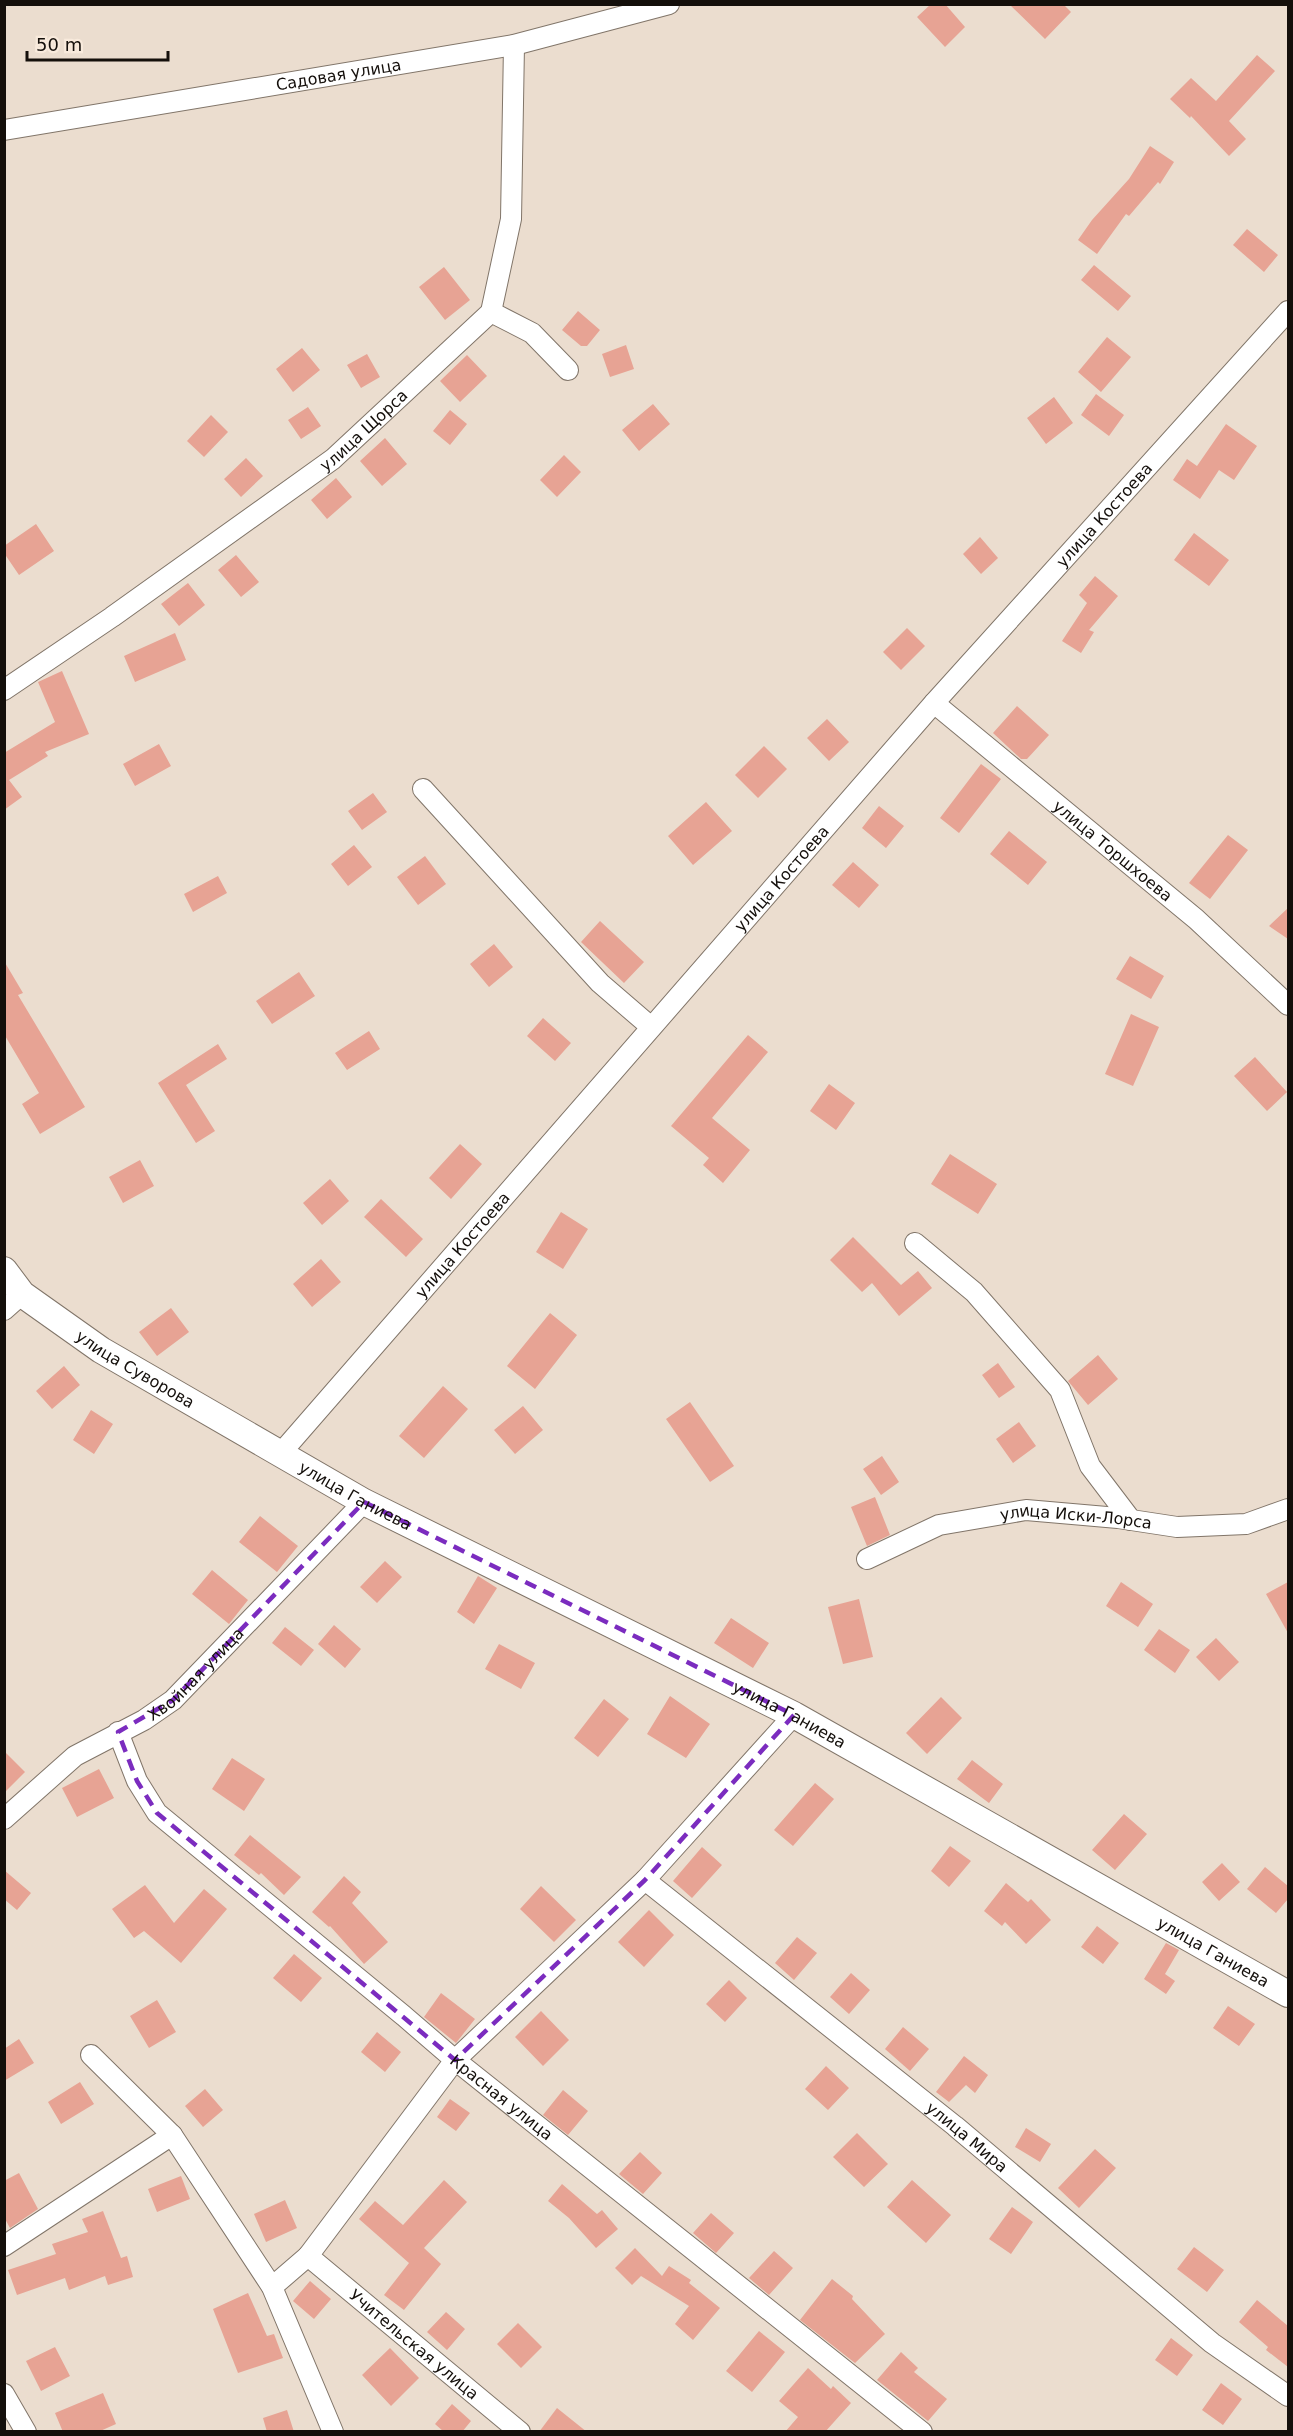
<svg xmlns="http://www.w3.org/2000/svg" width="1293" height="2436" viewBox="0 0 1293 2436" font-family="'DejaVu Sans',sans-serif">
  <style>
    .building { fill: #e7a394 }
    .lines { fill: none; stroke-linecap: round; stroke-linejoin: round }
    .minor-casing { stroke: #817569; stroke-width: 22 }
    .major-casing { stroke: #817569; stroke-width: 28 }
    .minor { stroke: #fff; stroke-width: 20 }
    .major { stroke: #fff; stroke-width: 26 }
    .marked { fill: none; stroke: #7b2cbf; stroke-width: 4.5; stroke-dasharray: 12 8; stroke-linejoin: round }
    .labels { text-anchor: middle; stroke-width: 5; stroke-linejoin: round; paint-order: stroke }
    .street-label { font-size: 16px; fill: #140f0b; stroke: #f8eadc }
  </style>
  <rect width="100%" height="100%" fill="#ebddcf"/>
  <path class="building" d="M931,4h14l20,23 -20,20 -28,-30z
    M1009,4h54l8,8 -26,27z
    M1257,55l18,16 -46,50 17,18 -17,17 -38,-40 -1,2 -20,-19 21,-21 25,23z
    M1150,146l24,16 -14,22 -2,-2 -29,34 -3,-2 -29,40 -19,-14 14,-20 37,-41z
    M1247,229l31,26 -14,17 -31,-27z
    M1094,265l37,31 -13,15 -37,-31z
    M444,267l26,33 -25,20 -26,-33z
    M578,311l22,19 -13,16h-6l-19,-16z
    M1107,337l24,20 -30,35 -23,-20z
    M626,345l8,24 -24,8 -8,-23z
    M302,348l18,22 -27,22 -17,-23z
    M367,354l13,23 -19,11 -14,-23z
    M467,355l20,21 -27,26 -20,-21z
    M1096,394l28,21 -15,21 -28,-21z
    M1054,397l19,26 -27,21 -19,-26z
    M653,404l17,20 -31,27 -17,-21z
    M308,407l13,19 -20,13 -13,-19z
    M450,410l17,14 -17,21 -17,-14z
    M211,415l17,17 -24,25 -17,-16z
    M1226,424l31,22 -23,34 -15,-10 -19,29 -27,-19 14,-21 10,7z
    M385,438l22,26 -25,22 -22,-25z
    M564,455l17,17 -24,25 -17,-17z
    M246,458l17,18 -22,21 -17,-18z
    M336,478l16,19 -25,22 -16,-19z
    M36,524l18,27 -35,24 -15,-22v-7z
    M1194,533l35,27 -20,26 -35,-26z
    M980,537l18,21 -17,16 -18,-20z
    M236,555l23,27 -18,15 -23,-27z
    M1095,576l23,20 -29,34 5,2 -13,21 -19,-12 25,-38 -8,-8z
    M188,583l17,22 -26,21 -18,-22z
    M907,628l18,18 -24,24 -18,-18z
    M175,633l11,27 -51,22 -11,-26z
    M62,671l27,63 -44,18 3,4 -39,24 13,17 -18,13v-57l51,-31 -17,-40z
    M1017,706l32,29 -22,24h-6l-28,-26z
    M827,719l22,23 -20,19 -22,-23z
    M159,744l12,22 -36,20 -12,-22z
    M764,746l23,23 -29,29 -23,-23z
    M981,764l20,15 -42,54 -19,-15z
    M373,793l14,19 -25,18 -14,-19z
    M706,802l26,29 -39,34 -25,-29z
    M879,806l25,20 -18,22 -24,-20z
    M1009,831l38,31 -19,23 -38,-31z
    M1228,835l20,15 -38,49 -21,-16z
    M354,845l18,22 -24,19 -17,-22z
    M425,856l21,28 -28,21 -21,-28z
    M853,862l26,23 -20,23 -27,-23z
    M218,876l9,17 -34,19 -9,-18z
    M1288,908v31l-19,-13z
    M600,921l44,41 -20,21 -43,-41z
    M494,944l19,23 -24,20 -19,-23z
    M1130,956l34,20 -13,23 -35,-20z
    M4,961l19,32 -5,2 67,112 -45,27 -18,-30 17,-11 -35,-59z
    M299,972l16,24 -43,28 -16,-23z
    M1131,1014l28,13 -26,59 -28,-12z
    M543,1018l28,25 -16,18 -28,-25z
    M369,1031l11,18 -33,21 -12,-17z
    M748,1035l20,17 -56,66 38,32 -27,33 -20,-18 6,-7 -38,-32z
    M218,1044l9,15 -41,26 29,46 -19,12 -38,-60z
    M1255,1057l32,35 -20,19 -33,-35z
    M829,1084l26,19 -19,27 -26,-19z
    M460,1144l22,20 -31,35 -22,-21z
    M950,1154l47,30 -19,30 -47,-30z
    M140,1160l14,26 -31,17 -14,-26z
    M330,1179l19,22 -27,24 -19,-22z
    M381,1199l42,40 -17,18 -42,-40z
    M561,1212l27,17 -25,40 -27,-17z
    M853,1237l48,48 17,-14 14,17 -33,28 -27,-33 -10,9 -32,-32z
    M321,1259l20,23 -29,25 -19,-23z
    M171,1308l18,24 -32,24 -18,-24z
    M550,1313l27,22 -42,54 -28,-23z
    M1098,1355l20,24 -30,26 -20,-24z
    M998,1363l17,24 -16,11 -17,-23z
    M64,1366l16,19 -28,24 -16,-18z
    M443,1386l25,23 -44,49 -25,-22z
    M690,1402l44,64 -24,16 -44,-63z
    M523,1406l20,24 -28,24 -21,-24z
    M91,1410l22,14 -19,30 -21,-14z
    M1019,1422l17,24 -23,17 -17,-24z
    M882,1456l17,26 -18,13 -18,-26z
    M875,1497l15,38 -23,11 -16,-39z
    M260,1516l38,30 -21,26 -38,-30z
    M385,1561l17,16 -25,26 -17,-16z
    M212,1570l36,30 -19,24 -37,-30z
    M478,1576l19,12 -23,36 -17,-12z
    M1121,1582l32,22 -15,23 -32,-21z
    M1288,1582v51l-22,-39z
    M859,1599l14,58 -30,7 -15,-57z
    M731,1618l38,25 -16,25 -39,-25z
    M334,1625l27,24 -16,19 -27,-24z
    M285,1627l29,23 -13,16 -29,-23z
    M1159,1629l31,21 -15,23 -31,-23z
    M1216,1638l23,24 -20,19 -23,-24z
    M499,1644l36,19 -14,26 -36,-20z
    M670,1696l40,28 -24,34 -39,-24z
    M941,1697l21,21 -35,36 -21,-21z
    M604,1699l25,20 -31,38 -24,-19z
    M4,1751l21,21 -21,21z
    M232,1758l33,21 -21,32 -32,-22z
    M972,1760l31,24 -14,19 -32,-24z
    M99,1769l15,29 -37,19 -15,-29z
    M815,1783l19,16 -41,47 -19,-16z
    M1124,1814l23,20 -32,36 -23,-20z
    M250,1835l51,42 -17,18 -23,-22 -2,2 -25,-20z
    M950,1846l21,15 -22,26 -18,-16z
    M702,1847l20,18 -30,33 -19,-17z
    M1222,1863l18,19 -21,19 -17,-19z
    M1265,1867l23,19v13l-12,14 -29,-24z
    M4,1870l27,23 -14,17 -13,-11z
    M344,1876l17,16 -9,11 36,39 -24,22 -34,-38 -1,1 -17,-15z
    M1006,1883l22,19 3,-3 20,21 -25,24 -21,-22 -3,4 -18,-15z
    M145,1885l29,38 30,-34 23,20 -46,54 -37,-32 -10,7 -22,-29z
    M541,1886l35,34 -22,22 -34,-33z
    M649,1910l25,25 -30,32 -26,-25z
    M1097,1926l22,17 -16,21 -22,-17z
    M797,1937l20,16 -23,27 -19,-17z
    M1166,1943l13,7 -14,24 10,7 -9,13 -22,-15z
    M294,1954l28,24 -21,24 -28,-24z
    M851,1973l19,17 -21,24 -19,-17z
    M729,1980l18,18 -22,24 -19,-18z
    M441,1993l34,26 -19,24 -32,-26z
    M157,2000l19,32 -27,16 -19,-32z
    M1228,2006l27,18 -16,22 -26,-18z
    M541,2011l28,29 -26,26 -28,-29z
    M903,2027l26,22 -19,22 -25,-22z
    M377,2032l24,20 -16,20 -24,-20z
    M19,2039l15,24 -30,18v-32z
    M964,2056l24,19 -13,18 -9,-8 -17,17 -13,-10z
    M826,2066l23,22 -21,22 -23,-21z
    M80,2082l14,22 -33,20 -13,-22z
    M205,2089l18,21 -20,17 -18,-21z
    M563,2090l25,21 -20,24 -25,-20z
    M450,2099l20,14 -14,18 -19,-14z
    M1026,2128l25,16 -11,18 -25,-15z
    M857,2133l31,31 -24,23 -31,-30z
    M1095,2149l21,19 -37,40 -21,-20z
    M640,2152l22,21 -19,21 -24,-20z
    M19,2173l19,36 -28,19 -6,-11v-36z
    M181,2176l9,23 -33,13 -9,-23z
    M444,2180l23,22 -43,46 17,16 -37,46 -20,-15 25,-32 -50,-44 16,-18 28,24z
    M912,2180l39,35 -25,28 -39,-36z
    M562,2184l35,30 5,-4 16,19 -22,19 -27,-30 -21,-17z
    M285,2200l12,28 -31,14 -12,-28z
    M1012,2207l21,15 -22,32 -22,-15z
    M103,2211l18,47 6,-2 6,21 -25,8 -3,-9 -36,14 -4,-12 -48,17 -9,-25 48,-16 -4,-10 36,-12 -6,-13z
    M711,2213l23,20 -18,20 -23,-20z
    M1194,2247l30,23 -17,22 -30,-23z
    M635,2248l27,28 7,-10 22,14 -2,3 31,25 -27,32 -18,-16 14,-18 -48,-30 -9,9 -17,-17z
    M774,2251l19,17 -24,27 -20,-17z
    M832,2279l21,17 -1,3 33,35 -30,29 -55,-43z
    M310,2281l21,18 -17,20 -21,-18z
    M248,2293l19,43 7,-2 9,24 -45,15 -25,-64z
    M1257,2300l31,26v41l-22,-17 2,-3 -29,-25z
    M446,2312l19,17 -18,21 -20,-18z
    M518,2323l24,24 -21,21 -24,-24z
    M759,2331l26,21 -33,40 -26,-21z
    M1171,2338l22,17 -16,21 -22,-16z
    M55,2347l15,29 -29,15 -15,-30z
    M390,2348l29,30 -28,28 -29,-31z
    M901,2352l17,16 -4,4 33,27 -19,22 -51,-41z
    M808,2368l23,21 2,-3 18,17 -26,29h-40l13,-15 -19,-16z
    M1221,2383l21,16 -19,26 -21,-15z
    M103,2393l13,31 -18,8h-35l-8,-19z
    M452,2404l19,17 -9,11h-18l-9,-8z
    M557,2408l30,24h-48z
    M287,2410l7,22h-27l-4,-14z"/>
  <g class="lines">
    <defs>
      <g id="minor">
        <path id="s1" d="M4,130l510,-85 155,-41"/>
        <path d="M491,312l41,21 36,37"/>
        <path id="s2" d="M4,690l108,-73 221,-158 158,-147 20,-93 3,-174"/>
        <path id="s3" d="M934,703l262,216 92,86"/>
        <path d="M423,789l177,194 51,44"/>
        <path d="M915,1243l59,49 86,98 30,76 41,54"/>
        <path d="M4,1310l18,-16"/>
        <path id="s4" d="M281,1453l653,-750 354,-392"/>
        <path id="s5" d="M867,1559l72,-34 87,-15 92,8 59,9 69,-3 42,-15"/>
        <path id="s6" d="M118,1732l19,49 20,32 247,203 51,44 467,372"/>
        <path id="s7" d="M4,1819l71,-63 69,-36 29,-20 191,-198"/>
        <path id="s8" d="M645,1880l310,246 257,217 76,53"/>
        <path d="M91,2055l81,80 100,152 61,145"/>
        <path d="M4,2246l168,-111"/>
        <path id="s9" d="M308,2256l212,176"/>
        <path d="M272,2287l36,-31 147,-196 190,-180 149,-165"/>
        <path d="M4,2394l22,38"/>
      </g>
      <g id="major">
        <path id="s10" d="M4,1270l18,24 79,56 263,152 430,213 494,279"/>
      </g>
    </defs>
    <use href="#minor" class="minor-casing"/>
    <use href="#major" class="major-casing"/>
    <use href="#minor" class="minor"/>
    <use href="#major" class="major"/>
  </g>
  <path class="marked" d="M364,1502l430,213 -149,165 -190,180 -298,-247 -20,-32 -19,-49 55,-32z"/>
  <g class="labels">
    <g class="street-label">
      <text dy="6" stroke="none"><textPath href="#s1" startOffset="339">Садовая улица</textPath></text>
      <text dy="6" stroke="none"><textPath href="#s2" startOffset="444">улица Щорса</textPath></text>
      <text dy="6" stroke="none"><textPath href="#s4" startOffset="1248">улица Костоева</textPath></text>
      <text dy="6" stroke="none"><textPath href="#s3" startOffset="232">улица Торшхоева</textPath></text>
      <text dy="6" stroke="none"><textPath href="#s4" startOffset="762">улица Костоева</textPath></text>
      <text dy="6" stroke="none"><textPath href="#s4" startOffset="276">улица Костоева</textPath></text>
      <text dy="6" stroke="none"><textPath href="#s10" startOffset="166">улица Суворова</textPath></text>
      <text dy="6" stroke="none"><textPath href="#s10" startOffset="420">улица Ганиева</textPath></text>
      <text dy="6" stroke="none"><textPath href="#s5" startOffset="218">улица Иски-Лорса</textPath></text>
      <text dy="6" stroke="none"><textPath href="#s7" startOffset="242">Хвойная улица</textPath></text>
      <text dy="6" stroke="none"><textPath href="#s10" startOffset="906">улица Ганиева</textPath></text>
      <text dy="6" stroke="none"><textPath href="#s10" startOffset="1392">улица Ганиева</textPath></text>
      <text dy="6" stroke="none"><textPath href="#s6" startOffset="537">Красная улица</textPath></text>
      <text dy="6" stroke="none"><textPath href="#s8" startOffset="412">улица Мира</textPath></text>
      <text dy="6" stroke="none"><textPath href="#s9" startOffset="138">Учительская улица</textPath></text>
    </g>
  </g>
  <rect width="1293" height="2436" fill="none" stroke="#140f0b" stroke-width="12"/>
  <path d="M27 51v9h141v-9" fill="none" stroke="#140f0b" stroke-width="3"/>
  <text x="36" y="51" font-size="18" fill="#140f0b" stroke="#f8eadc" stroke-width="4.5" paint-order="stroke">50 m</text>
</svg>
